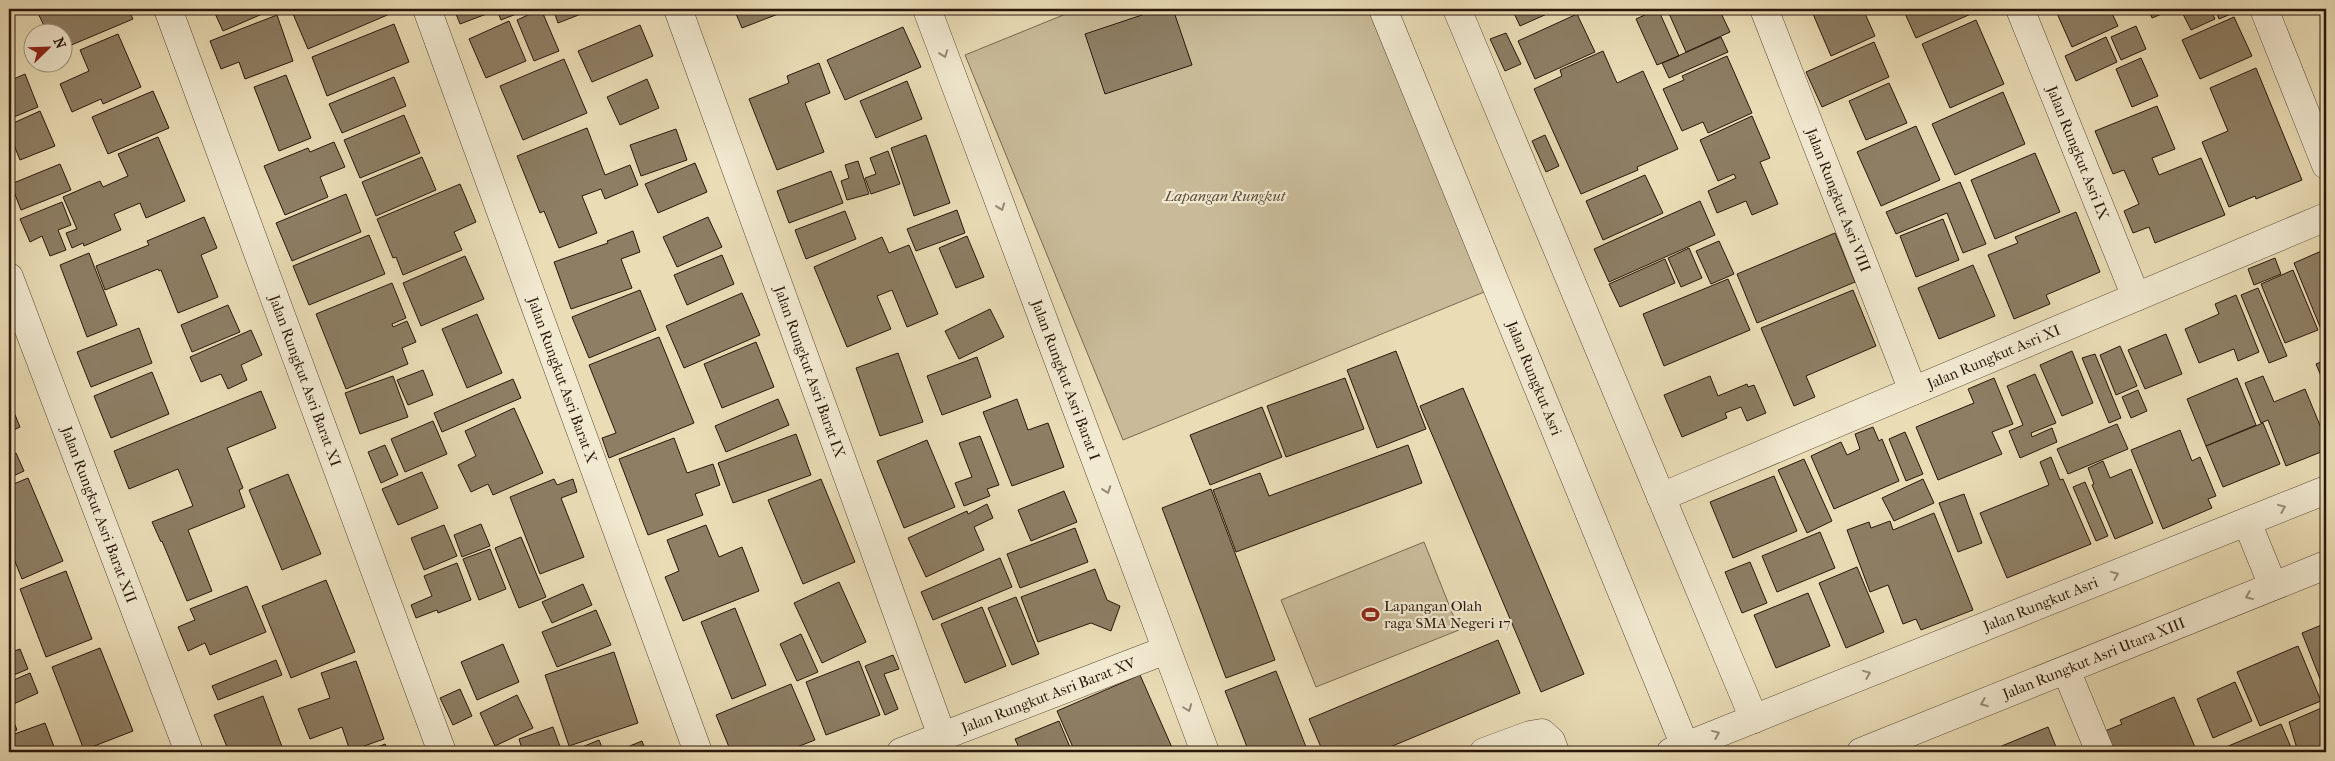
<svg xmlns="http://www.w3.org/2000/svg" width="2335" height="761" viewBox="0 0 2335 761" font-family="'IM FELL French Canon',serif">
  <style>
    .green { fill: #c9bb99; stroke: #796952 }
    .building { fill: #8d7e64; stroke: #29170b }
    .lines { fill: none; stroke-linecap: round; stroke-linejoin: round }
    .minor-casing { stroke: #594836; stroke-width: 29 }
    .minor { stroke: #f1e9d0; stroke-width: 28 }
    .oneway { stroke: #978a77 }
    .labels { text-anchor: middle; stroke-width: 4.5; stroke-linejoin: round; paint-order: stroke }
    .street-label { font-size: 15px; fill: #29170b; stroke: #f1e9d0 }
    .park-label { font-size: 15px; font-style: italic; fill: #594836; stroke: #f1e9d0 }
    .poi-label { font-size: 15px; fill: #29170b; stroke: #f1e9d0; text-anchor: start }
  </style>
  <rect width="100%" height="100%" fill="#eaddb6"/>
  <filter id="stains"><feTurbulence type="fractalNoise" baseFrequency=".004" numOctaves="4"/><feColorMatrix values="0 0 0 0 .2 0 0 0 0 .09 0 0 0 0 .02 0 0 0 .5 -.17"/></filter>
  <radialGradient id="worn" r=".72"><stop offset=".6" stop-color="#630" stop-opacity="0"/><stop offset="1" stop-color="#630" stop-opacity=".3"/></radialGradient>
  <path class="green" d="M1078,9h295l116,281 -366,150 -158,-385z
    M1424,542l35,88 -143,57 -35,-87z"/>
  <path class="building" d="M36,9h92l5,10 -71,30v-17h-15z
    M213,9h55l1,2 -46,20z
    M305,9h86l1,4 -84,36 -15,-35z
    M454,9h69l1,2 -23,9 -4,-10 -37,14z
    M541,9l18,42 -25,10 -17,-41z
    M553,9h41l-36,14z
    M734,9h57l-49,19z
    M1160,9h13l19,56 -87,29 -20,-60z
    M1512,9h46l-38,17z
    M1658,9l21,47 -22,9 -21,-46z
    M1667,9h52l11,23 -44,20z
    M1825,9h38l12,27 -44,20 -18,-42z
    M1903,9h77v1l-64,28z
    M2055,9h55l8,17 -46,21z
    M2148,9h26l-22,9z
    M2195,9h15l5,10 -24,11 -8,-16z
    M2215,9h28l-24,10z
    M1577,14l18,38 -60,27 -17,-38z
    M277,15l16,46 -48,18 -6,-17 -18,7 -11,-28z
    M2234,17l18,39 -52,23 -18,-39z
    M1976,20l28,64 -54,24 -28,-64z
    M509,21l17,40 -40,17 -17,-39z
    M394,24l15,38 -82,34 -15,-39z
    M640,25l13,31 -61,26 -14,-31z
    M2136,26l10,23 -25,11 -10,-23z
    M903,27l18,40 -76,33 -18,-40z
    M1506,33l15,31 -16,7 -15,-32z
    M118,34l23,53 -38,17 -2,-5 -29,13 -12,-28 29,-13 -9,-21z
    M1721,37l7,15 -59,26 -7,-15z
    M2106,37l11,25 -41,19 -11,-25z
    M1874,42l15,35 -67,30 -16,-35z
    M1603,51l14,32 26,-12 35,78 -41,18 1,3 -57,24 -47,-105 28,-13 -2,-6z
    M1727,56l25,57 -44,20 -5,-11 -21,9 -19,-42 21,-9 -2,-4z
    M2141,58l17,38 -26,11 -16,-38z
    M564,59l23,54 -64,27 -23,-54z
    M819,63l11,30 -25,10 19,49 -47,18 -28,-71 40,-16 -2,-7z
    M2256,68l46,112 -46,19 -1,-3 -26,11 -27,-65 26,-11 -18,-43z
    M25,74l13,33 -29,12v-38z
    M286,75l25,63 -32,13 -25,-64z
    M394,77l12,29 -64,27 -13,-29z
    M647,79l12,29 -39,17 -13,-28z
    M907,81l15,38 -46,19 -16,-37z
    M1889,83l18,40 -41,17 -17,-39z
    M153,91l16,37 -61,26 -16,-37z
    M2003,92l22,52 -70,31 -23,-51z
    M2157,106l18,43 -23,9 7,17 42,-17 24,57 -70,28 -6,-16 -16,6 -9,-22 15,-7 -15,-34 -11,4 -18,-43z
    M40,111l15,35 -35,14 -11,-27v-8z
    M404,115l16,38 -60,25 -16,-38z
    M1752,116l18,42 -10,4 18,42 -26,11 -6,-14 -29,12 -9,-22 28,-13 -2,-4 -16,7 -18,-41z
    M1916,126l24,54 -59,26 -24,-54z
    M587,128l18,47 25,-10 8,20 -33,14 -4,-10 -19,7 15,37 -38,15 -15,-37 -4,2 -23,-57z
    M676,129l11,31 -46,16 -11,-31z
    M926,135l24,68 -36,13 -23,-68z
    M1545,135l14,31 -13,6 -14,-31z
    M158,137l27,64 -39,17 -6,-15 -26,11 7,16 -37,16 -1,-3 -11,5 -6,-15 11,-4 -14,-32 37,-16 3,6 25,-11 -10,-22z
    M334,142l11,25 -25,10 8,20 -43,18 -21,-49 44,-18 2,4z
    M888,151l12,33 -29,10 -6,-16 11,-4 -6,-16z
    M2035,153l25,59 -65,27 -24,-59z
    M422,157l14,33 -60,26 -14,-34z
    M858,161l11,33 -22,6 -6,-19 8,-3 -4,-13z
    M695,163l12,29 -49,21 -13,-29z
    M60,164l11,26 -50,20 -10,-26z
    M831,171l12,32 -54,20 -12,-32z
    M1645,175l18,38 -60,27 -17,-39z
    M1960,182l26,62 -23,9 -16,-40 -51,21 -10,-22z
    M460,184l16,38 -22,10 8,18 -59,25 -7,-18 -3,1 -16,-39z
    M346,194l15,38 -69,29 -16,-38z
    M1700,201l15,34 -106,47 -15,-33z
    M62,202l9,23 -13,5 8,20 -16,6 -8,-20 -12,6 -10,-23z
    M957,210l8,23 -49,18 -9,-22z
    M845,211l11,28 -50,20 -11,-29z
    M2076,212l24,60 -54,23 4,9 -36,15 -26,-64 30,-12 -3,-6z
    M204,217l13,31 -16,7 17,42 -40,16 -17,-43 -2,1 -1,-2 -53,21 -9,-24 53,-21 -2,-4z
    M708,217l14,30 -45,20 -14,-30z
    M1943,219l16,41 -43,17 -16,-41z
    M633,231l7,21 -19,7 11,29 -61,21 -17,-47 54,-19 -1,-2z
    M1835,233l20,49 -98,41 -20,-49z
    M369,235l16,39 -76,31 -16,-39z
    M967,236l17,41 -28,11 -17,-40z
    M882,237l7,16 20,-8 29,69 -31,13 -15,-37 -15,6 14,33 -44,18 -33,-80z
    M1719,241l15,33 -23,10 -15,-33z
    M1689,248l13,30 -21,9 -13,-29z
    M2326,249v90h-1l-31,-76z
    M89,253l28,72 -30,12 -27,-72z
    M722,255l12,29 -47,21 -13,-30z
    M465,256l19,43 -63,27 -18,-43z
    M2275,258l6,16 -27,11 -6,-16z
    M1665,259l10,24 -55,24 -11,-23z
    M1973,265l22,51 -56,23 -21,-51z
    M2293,270l25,60 -33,13 -24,-59z
    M1728,279l22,51 -86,36 -21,-52z
    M392,283l14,35 -14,6 1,3 14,-6 9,21 -14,6 6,16 -62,25 -30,-75z
    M2258,288l29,68 -18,7 -28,-68z
    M640,290l16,40 -67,28 -17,-41z
    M1853,290l23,56 -70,30 9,21 -21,9 -33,-78z
    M742,293l18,42 -76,33 -18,-42z
    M2236,295l23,57 -21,9 -4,-12 -35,14 -14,-34 34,-15 -4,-10z
    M228,305l12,27 -48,20 -11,-27z
    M990,309l14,28 -45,22 -14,-28z
    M477,314l25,59 -35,15 -25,-59z
    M139,328l13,35 -61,24 -14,-35z
    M251,330l11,25 -21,10 6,15 -19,9 -7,-15 -20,8 -11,-25z
    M2166,334l16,40 -37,15 -17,-39z
    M659,337l35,86 -85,35 -7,-20 14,-5 -27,-68z
    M756,342l18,45 -52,21 -18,-44z
    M2120,346l17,40 -21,9 -16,-40z
    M1396,351l30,78 -49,19 -30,-78z
    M2072,351l21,52 -31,13 -22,-51z
    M898,353l25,69 -43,14 -24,-68z
    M2095,354l26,64 -12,5 -27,-65z
    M977,357l14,40 -49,18 -15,-39z
    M2326,360v28l-10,-24z
    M423,370l10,25 -25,10 -11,-25z
    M152,372l17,42 -58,24 -17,-42z
    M2035,374l21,49 -25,10 1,4 20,-9 5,14 -37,16 -11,-27 14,-6 -16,-39z
    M393,376l15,41 -48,17 -15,-41z
    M1710,376l8,20 29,-12 1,3 6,-2 12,28 -19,8 -6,-14 -16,6 2,5 -45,19 -18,-42z
    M2263,376l11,26 31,-13 21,51v10l-40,16 -18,-46 -7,3 -16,-40z
    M1345,378l19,51 -78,28 -19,-51z
    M1994,378l19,46 -21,8 10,22 -64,26 -22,-53 58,-24 -6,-14z
    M2237,378l19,47 -50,21 -19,-47z
    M513,379l8,19 -79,34 -8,-19z
    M1463,388l121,286 -43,18 -121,-286z
    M2138,390l9,21 -16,7 -9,-21z
    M261,391l15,37 -49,20 16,40 -4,2 6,17 -57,23 24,61 -25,10 -25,-60 -1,1 -9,-20 41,-16 -15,-37 -49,20 -15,-38z
    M778,399l11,26 -63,27 -11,-26z
    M1017,399l11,31 20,-7 16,44 -52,19 -29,-74z
    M9,400l11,27 -11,5z
    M1262,407l20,50 -72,28 -20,-50z
    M514,408l29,65 -50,22 -5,-11 -17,8 -13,-27 18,-9 -11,-25z
    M433,421l14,33 -42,18 -14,-33z
    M2263,423l17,41 -57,23 -17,-41z
    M2117,424l11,25 -60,25 -11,-25z
    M1873,427l6,14 3,-2 17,42 -65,28 -23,-53 30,-14 6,13 13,-6 -5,-15z
    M2180,430l12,31 8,-4 16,39 -8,3 4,9 -49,21 -32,-79z
    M1905,432l18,42 -17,7 -17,-42z
    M796,434l15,41 -78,28 -15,-40z
    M980,436l19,49 -12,4 3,7 -26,10 -9,-23 17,-6 -13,-34z
    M674,438l13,35 26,-9 7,21 -25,9 8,21 -55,20 -29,-76z
    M927,440l28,67 -51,21 -27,-67z
    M385,445l13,30 -17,8 -13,-31z
    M1408,445l14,38 -186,69 -23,-62 47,-17 9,23z
    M16,453l8,18 -15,7v-22z
    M2051,457l9,23 3,-1 28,65 -84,34 -27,-65 69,-28 -9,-23z
    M1804,459l28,62 -25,12 -29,-63z
    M2103,461l7,17 21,-9 22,54 -38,16 -23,-54 2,-1 -6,-16z
    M422,472l16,36 -40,17 -16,-36z
    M288,474l33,80 -39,16 -33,-80z
    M1774,476l23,55 -64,27 -23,-56z
    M28,478l35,83 -41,18 -10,-25 -3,1v-69z
    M554,479l3,6 16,-6 4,13 -16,6 23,59 -44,17 -30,-77z
    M821,479l34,83 -52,22 -35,-84z
    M1923,479l11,24 -40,18 -12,-23z
    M2085,482l23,54 -12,5 -23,-54z
    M1211,489l64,171 -49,18 -64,-170z
    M1064,491l13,31 -46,19 -13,-31z
    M1964,494l18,49 -24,9 -19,-49z
    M987,504l6,14 -19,9 10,23 -58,27 -18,-39 59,-27 1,3z
    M1934,513l39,97 -52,20 -5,-11 -13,5 -15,-39 -18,7 -23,-62 22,-8 2,6 19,-7 3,9z
    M481,524l9,22 -28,11 -8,-22z
    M444,525l13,31 -33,14 -13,-32z
    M706,525l13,32 23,-10 17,44 -76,30 -18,-44 14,-6 -12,-31z
    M1075,528l13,34 -68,26 -13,-34z
    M1820,532l15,36 -58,24 -15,-36z
    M521,537l25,60 -27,11 -24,-60z
    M490,549l16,40 -27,11 -16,-41z
    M1000,558l12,29 -79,33 -12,-28z
    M1750,562l17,41 -25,10 -17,-41z
    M457,563l14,37 -33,13 -1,-3 -21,8 -5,-13 21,-9 -8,-20z
    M1857,567l27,65 -38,16 -27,-65z
    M1095,569l12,31 13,6 -9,25 -20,-8 -53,19 -17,-45z
    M66,571l26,68 -46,18 -26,-68z
    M326,580l29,72 -64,26 -29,-72z
    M839,582l27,60 -44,21 -28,-60z
    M583,584l9,21 -40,18 -10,-21z
    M247,586l19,46 -56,23 -5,-12 -17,8 -10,-24 17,-7 -5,-11z
    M1808,593l22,53 -54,22 -22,-53z
    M1016,597l23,57 -27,11 -24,-57z
    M982,607l24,59 -41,17 -24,-59z
    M735,608l31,77 -34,14 -31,-77z
    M596,610l15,35 -54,22 -15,-35z
    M2324,624l2,5v65l-24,-61z
    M801,634l17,38 -21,9 -17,-37z
    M1498,640l22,53 -142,59h-55l-14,-33z
    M503,644l16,38 -42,18 -16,-38z
    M2298,646l23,55 -61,25 -23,-54z
    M100,648l33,83 -49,19 -32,-83z
    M20,649l8,20 -19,8v-24z
    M614,652l24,71 -69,23 -24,-71z
    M893,655l6,14 -15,5 14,35 -13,6 -20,-49z
    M276,660l6,15 -64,25 -6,-14z
    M356,661l28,78 -34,12 -8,-24 -32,12 -12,-30 32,-11 -9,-25z
    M859,661l21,54 -54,20 -20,-53z
    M1276,671l32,81h-59l-24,-61z
    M30,673l8,20 -29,13v-24z
    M1140,675l34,77h-99l-18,-41z
    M2235,682l17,39 -39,17 -16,-39z
    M791,684l24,56 -31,12h-53l-15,-37z
    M460,689l12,27 -19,9 -13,-27z
    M517,695l16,33 -38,18 -15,-33z
    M263,696l21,56h-55l-15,-37z
    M2174,697l23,55h-83l-9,-21 17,-7 -2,-4z
    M2326,706v46h-28l-9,-30z
    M10,712l7,18 -8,3v-20z
    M1059,721l13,31h-51l-6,-13z
    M45,723l11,29h-47v-16z
    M2281,724l12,28h-79z
    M553,727l9,25h-39l-4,-13z
    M2048,727l10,25h-71z
    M599,740l5,12h-34z
    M642,741l4,11h-31z
    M385,744l4,8h-23z"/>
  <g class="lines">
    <defs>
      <g id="minor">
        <path id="s1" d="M168,9l274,743"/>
        <path id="s2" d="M427,9l271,743"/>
        <path id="s3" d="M678,9l264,727"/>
        <path id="s4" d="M927,9l278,743"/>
        <path id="s5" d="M1383,9l302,737"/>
        <path d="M1457,9l297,710"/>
        <path id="s6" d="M1764,9l149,382"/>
        <path id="s7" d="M2020,9l116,288"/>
        <path d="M2264,9l62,156"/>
        <path id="s8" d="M9,277l180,475"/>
        <path id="s9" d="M1661,497l665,-280"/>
        <path d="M2247,522l26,64"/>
        <path d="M2066,670l34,82"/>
        <path id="s10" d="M901,752l265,-102"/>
        <path d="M1484,752l46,-17 12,-2 9,8 4,11"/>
        <path id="s11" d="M1671,752l655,-262"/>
        <path id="s12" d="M1861,752l465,-187"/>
      </g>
    </defs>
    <use href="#minor" class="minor-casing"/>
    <use href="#minor" class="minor"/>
  </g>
  <defs><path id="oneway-chevron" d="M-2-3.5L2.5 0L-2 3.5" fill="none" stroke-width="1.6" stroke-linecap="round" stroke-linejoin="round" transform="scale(1.25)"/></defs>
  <g class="oneway">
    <use href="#oneway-chevron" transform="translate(944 54) rotate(70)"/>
    <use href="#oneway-chevron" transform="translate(1001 207) rotate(70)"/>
    <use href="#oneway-chevron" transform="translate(1107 490) rotate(70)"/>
    <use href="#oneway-chevron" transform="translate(2282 508) rotate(-22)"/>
    <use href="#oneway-chevron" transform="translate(2115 575) rotate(-22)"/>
    <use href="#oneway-chevron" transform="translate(2249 596) rotate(158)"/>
    <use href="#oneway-chevron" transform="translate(1867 674) rotate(-22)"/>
    <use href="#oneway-chevron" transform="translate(1984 703) rotate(158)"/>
    <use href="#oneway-chevron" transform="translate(1188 708) rotate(69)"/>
    <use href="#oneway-chevron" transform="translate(1716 734) rotate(-22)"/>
  </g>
  <defs>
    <symbol id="stadium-bare" viewBox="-9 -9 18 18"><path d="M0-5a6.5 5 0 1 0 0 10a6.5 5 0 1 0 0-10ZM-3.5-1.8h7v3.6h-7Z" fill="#8f2418" stroke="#f1e9d0" stroke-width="2.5" paint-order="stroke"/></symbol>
  </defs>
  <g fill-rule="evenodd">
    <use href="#stadium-bare" x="1358" y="602" width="25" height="25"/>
  </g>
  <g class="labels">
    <g class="street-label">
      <text dy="5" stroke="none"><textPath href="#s7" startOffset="155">Jalan Rungkut Asri IX</textPath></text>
      <text dy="5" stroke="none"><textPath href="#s6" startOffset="205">Jalan Rungkut Asri VIII</textPath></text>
      <text dy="5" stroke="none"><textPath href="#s9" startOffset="361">Jalan Rungkut Asri XI</textPath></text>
      <text dy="5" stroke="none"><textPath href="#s3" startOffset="386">Jalan Rungkut Asri Barat IX</textPath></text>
      <text dy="5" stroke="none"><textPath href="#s5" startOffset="399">Jalan Rungkut Asri</textPath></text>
      <text dy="5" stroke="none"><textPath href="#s1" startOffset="396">Jalan Rungkut Asri Barat XI</textPath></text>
      <text dy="5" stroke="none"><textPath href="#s2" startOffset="395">Jalan Rungkut Asri Barat X</textPath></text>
      <text dy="5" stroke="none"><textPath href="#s4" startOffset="396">Jalan Rungkut Asri Barat I</textPath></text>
      <text dy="5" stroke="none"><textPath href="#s8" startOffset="254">Jalan Rungkut Asri Barat XII</textPath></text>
      <text dy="5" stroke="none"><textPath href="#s11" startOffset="398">Jalan Rungkut Asri</textPath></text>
      <text dy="5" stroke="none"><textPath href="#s12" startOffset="251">Jalan Rungkut Asri Utara XIII</textPath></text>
      <text dy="5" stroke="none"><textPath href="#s10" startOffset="158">Jalan Rungkut Asri Barat XV</textPath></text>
    </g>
    <g class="park-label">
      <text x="1225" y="201">Lapangan Rungkut</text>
    </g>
    <g class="poi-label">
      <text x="1384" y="611">Lapangan Olah<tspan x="1384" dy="17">raga SMA Negeri 17</tspan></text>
    </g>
  </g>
  <rect width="2335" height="761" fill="none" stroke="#eaddb6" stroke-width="30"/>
  <rect x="10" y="10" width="2315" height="741" fill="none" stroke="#29170b" stroke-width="2.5"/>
  <rect x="15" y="15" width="2305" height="731" fill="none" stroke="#29170b"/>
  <g transform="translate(48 48) rotate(67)"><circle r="24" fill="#f1e9d0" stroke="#a19581"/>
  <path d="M0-4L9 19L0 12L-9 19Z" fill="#8f2418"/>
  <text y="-8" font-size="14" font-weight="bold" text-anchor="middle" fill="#29170b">N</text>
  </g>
  <rect width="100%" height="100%" filter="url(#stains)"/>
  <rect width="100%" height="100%" fill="url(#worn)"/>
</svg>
